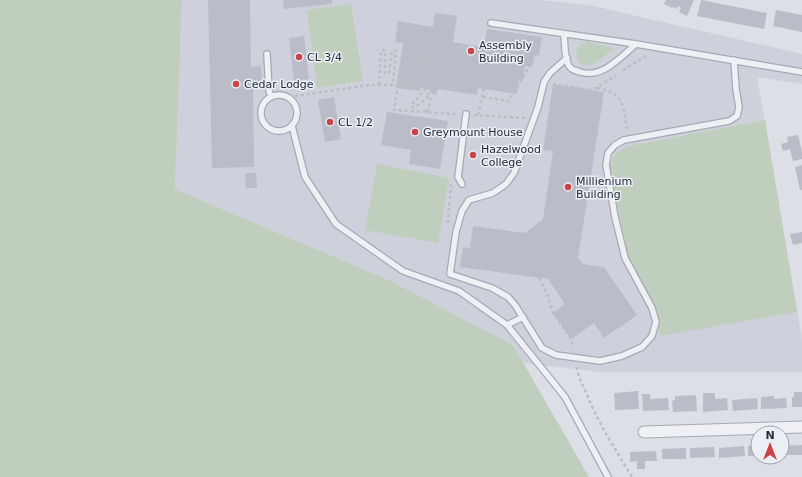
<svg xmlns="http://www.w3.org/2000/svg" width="802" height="477" viewBox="0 0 802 477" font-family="'DejaVu Sans',sans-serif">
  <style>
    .built { fill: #ced1db }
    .green { fill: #c0cfbd }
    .building { fill: #babdc8 }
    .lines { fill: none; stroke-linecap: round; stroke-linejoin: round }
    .service-casing { stroke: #a5a9b3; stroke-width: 8 }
    .minor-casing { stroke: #a5a9b3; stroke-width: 13 }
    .path { stroke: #bbbdc4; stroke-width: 2.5; stroke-dasharray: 3 3; stroke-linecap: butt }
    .service { stroke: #eff0f4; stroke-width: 5.5 }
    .minor { stroke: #eff0f4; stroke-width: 11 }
    .poi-dot { fill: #c94347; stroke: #ebeef4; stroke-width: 1.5 }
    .labels { text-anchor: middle; stroke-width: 3; stroke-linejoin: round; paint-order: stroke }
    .poi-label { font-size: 11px; fill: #262c3b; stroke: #ebeef4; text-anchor: start }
  </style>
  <rect width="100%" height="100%" fill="#dcdfe6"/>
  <path class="built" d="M182,0h357l50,5 213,49v30l-45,-7 45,262v33h-202l-77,-9 -10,-18 -122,-64 -216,-92z"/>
  <path class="green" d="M0,0h182l-7,189 216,92 122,64 76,132h-589z
    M351,4l12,77 -46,7 -10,-78z
    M588,42l26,6c-10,9 -36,32 -38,3l5,-7z
    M765,120l32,192 -136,24 -13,-39 -20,-40 -18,-89c3,-14 6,-16 19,-22z
    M377,164l72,14 -11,65 -73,-13z"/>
  <path class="building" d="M208,0h42l1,67 10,-1 1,22h-9l1,79 -42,1z
    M283,0h49v4l-48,5z
    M666,0h28l-7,16 -8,-4 2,-4 -3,-2 -1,3 -4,-2 -1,1 -8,-4z
    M701,0l66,13 -3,16 -67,-13z
    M776,10l26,5v17l-29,-6z
    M435,13l22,3 -4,26 31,5 3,-18 55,8 -3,18h-5l-2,12 -7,-1 -2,14 -4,-1 -2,15 -39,-6 -1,7 -39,-6 -2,5 -2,1 -3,-2 -2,-4 -9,-1v3l-24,-3 7,-45 -8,-1 3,-21 35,6z
    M304,36l5,43 -15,2 -5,-43z
    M553,84l51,8 -26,166 5,6 21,3 33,48 -33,23 -10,-15 -23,16 -18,-26 12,-9 -17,-25 -88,-12 3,-20 7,1 3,-22 52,7 18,-14 10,-68 -10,-1z
    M334,97l7,42 -16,3 -7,-42z
    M387,112l61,9 -8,48 -31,-5 2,-14 -30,-5z
    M798,135l4,17v7l-9,2 -3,-12 -7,2 -2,-7 7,-2 -1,-5z
    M802,165v25h-2l-5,-23z
    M245,173h11l1,15h-11z
    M802,232v11l-9,2 -3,-11z
    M638,391l1,18 -24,1 -1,-17z
    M794,392h8v15h-10v-10h2z
    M703,393h12v6l12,-1 1,12 -25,2z
    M642,394h8v5l18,-1 1,12 -26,1z
    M696,395l1,16 -24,1 -1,-11 3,-1v-4z
    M774,396v3l12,-1 1,10 -26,1v-12z
    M757,398l1,11 -25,2 -1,-11z
    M758,445v11h-10v-10z
    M802,445v10h-16v3h-4v-12z
    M744,446l1,10 -26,2v-10z
    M714,447l1,10 -25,1v-10z
    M686,448v11h-24v-10z
    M656,451l1,10h-12v8h-8v-8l-7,1v-10z"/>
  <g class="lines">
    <defs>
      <path id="service" d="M491,23l145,21 166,28
        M564,35c1,9 0,23 5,31 2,3 7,5 11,6 22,7 41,-15 56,-28
        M267,54l2,37 2,5
        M567,58l-17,15 -6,9 -6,25 -24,66 -8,11 -13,9 -24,7 -7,11 -6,21 -6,42 42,14 16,9 7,8 27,43 14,7 44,6 22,-5 20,-9 10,-11 4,-14 -4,-14 -27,-50 -10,-41 -9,-52 2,-12 7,-8 9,-5 105,-19 8,-5 2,-9 -3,-18 -2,-29
        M261 113a18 18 0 1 1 36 0a18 18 0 1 1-36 0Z
        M292,126l13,51 31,47 67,47 56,20 48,34 58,72 43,80
        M462,184l-4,-7 8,-63
        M507,325l16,-8"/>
      <path id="minor" d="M644,432l158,-5"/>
    </defs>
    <use href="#service" class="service-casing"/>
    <use href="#minor" class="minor-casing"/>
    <path class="path" d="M623,70l23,-14
      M414,78l10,2 4,-24
      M553,84l39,6 6,-3 18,-12
      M379,85l2,-35h4v23h4l3,-22h4l-3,34
      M398,85l-4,25 63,4
      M597,88c27,4 27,19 30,42
      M289,97l79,-12h30l15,2 6,-33
      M483,97l26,4 27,-46
      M427,112l4,-12 -6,-11 -14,17 3,2 15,-12
      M474,115l51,3
      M478,115l6,-26
      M448,223l3,-39
      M539,278l9,18 5,17 18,26 2,9
      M577,367c0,8 5,16 8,23 12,31 30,59 47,87"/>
    <use href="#service" class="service"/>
    <use href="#minor" class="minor"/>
  </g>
  <g class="poi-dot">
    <circle cx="471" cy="51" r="4"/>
    <circle cx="299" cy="57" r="4"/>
    <circle cx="236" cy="84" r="4"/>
    <circle cx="330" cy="122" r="4"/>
    <circle cx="415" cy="132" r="4"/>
    <circle cx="473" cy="155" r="4"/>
    <circle cx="568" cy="187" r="4"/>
  </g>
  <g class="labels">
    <g class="poi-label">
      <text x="479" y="49">Assembly<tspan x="479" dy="13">Building</tspan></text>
      <text x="307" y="61">CL 3/4</text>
      <text x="244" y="88">Cedar Lodge</text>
      <text x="338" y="126">CL 1/2</text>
      <text x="423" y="136">Greymount House</text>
      <text x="481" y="153">Hazelwood<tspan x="481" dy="13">College</tspan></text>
      <text x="576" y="185">Millienium<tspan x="576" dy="13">Building</tspan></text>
    </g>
  </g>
  <g transform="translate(770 445)"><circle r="19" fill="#ebeef4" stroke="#9ca0aa"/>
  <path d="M0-3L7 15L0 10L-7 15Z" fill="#c94347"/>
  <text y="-6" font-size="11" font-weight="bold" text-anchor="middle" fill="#262c3b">N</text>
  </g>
</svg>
